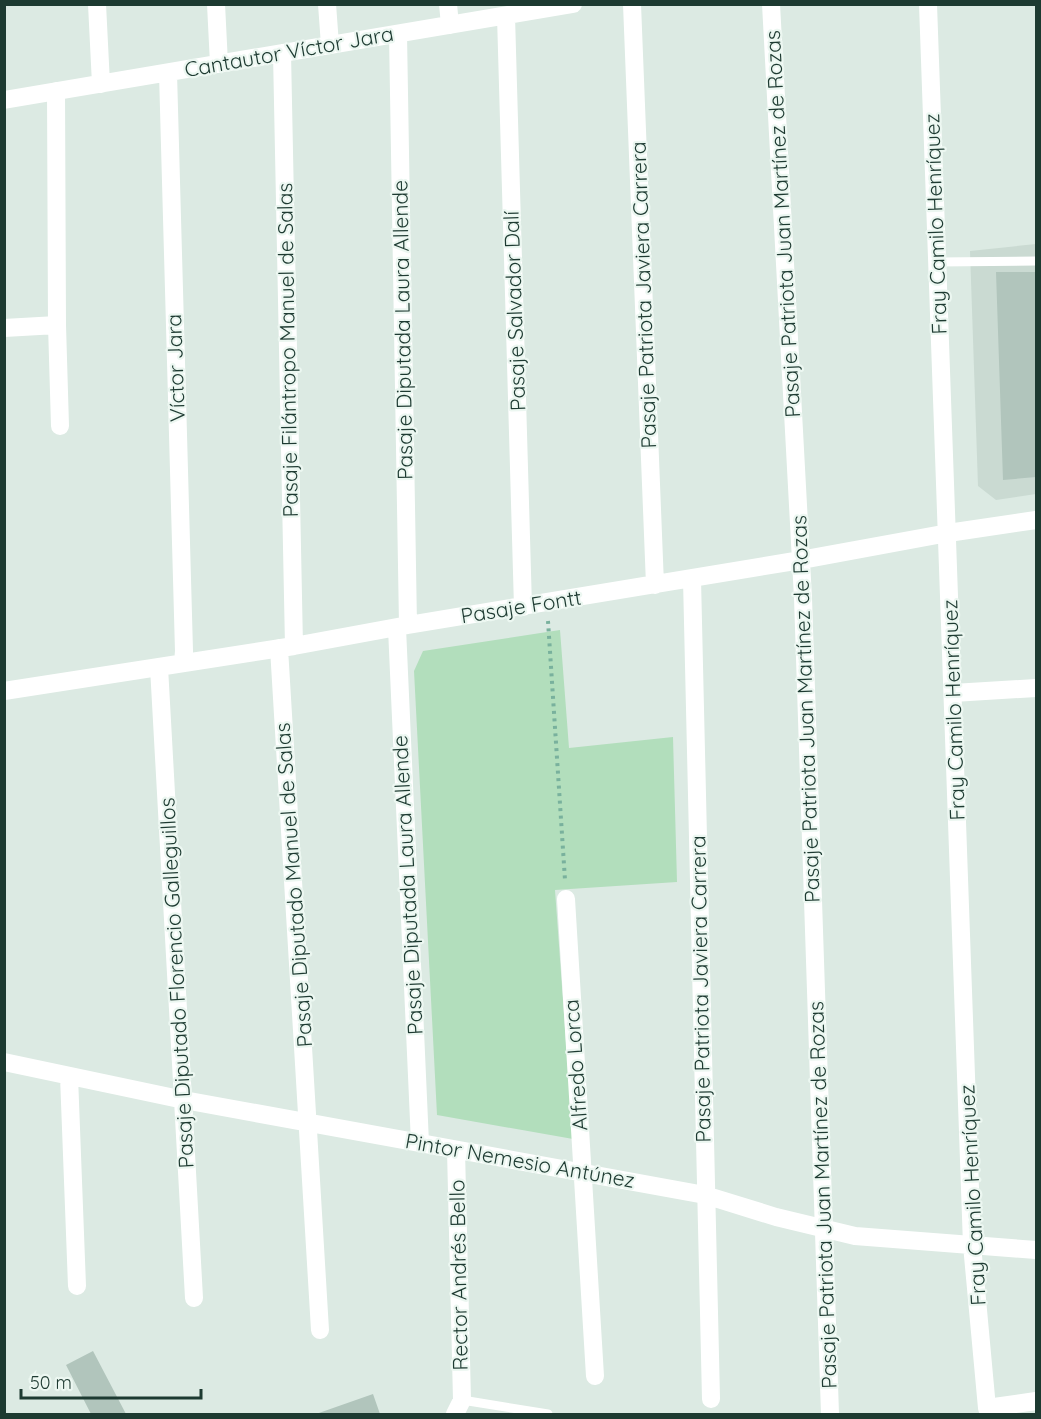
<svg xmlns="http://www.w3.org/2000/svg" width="1041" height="1419" viewBox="0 0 1041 1419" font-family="Quicksand,sans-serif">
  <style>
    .built { fill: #cadad2 }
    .green { fill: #b2debc }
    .building { fill: #b1c5bc }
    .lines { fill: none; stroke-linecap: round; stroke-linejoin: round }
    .path { stroke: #79b19d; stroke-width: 4; stroke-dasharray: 3 4.5; stroke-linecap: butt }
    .lane { stroke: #fff; stroke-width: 9 }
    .street { stroke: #fff; stroke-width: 18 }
    .labels { text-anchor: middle; stroke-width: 4.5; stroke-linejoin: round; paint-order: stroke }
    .street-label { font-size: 21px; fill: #1d3a31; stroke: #ecf7f1 }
  </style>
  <rect width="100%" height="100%" fill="#dceae3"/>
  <path class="built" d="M1036,244v250l-40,6 -18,-14 -8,-235z"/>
  <path class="green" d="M560,630l9,118 104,-11 4,145 -122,8 18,249 -136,-24 -23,-444 9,-20z"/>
  <path class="building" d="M996,272h40v205l-33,3z
    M93,1351l33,63h-35l-25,-49z
    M373,1394l7,20h-64z"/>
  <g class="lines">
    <path class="path" d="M548,621l17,259"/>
    <path class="lane" d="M938,262l98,-1
      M462,1400l86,14"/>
    <path class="street" d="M97,4l4,80
      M216,4l3,60
      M327,4l3,41
      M448,4l2,21
      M632,4l23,581
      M771,4l32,594 27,816
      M928,4l44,1241 15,163 2,6
      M506,16l17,591
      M398,34l10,591
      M282,53l12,593
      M168,73l16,578 -1,12
      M56,91l1,234 3,101
      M4,100l569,-96
      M4,328l53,-3
      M692,579l19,820
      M397,628l23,515
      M279,648l41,682
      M159,667l35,631
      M4,691l290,-45 114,-21 393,-65 147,-27 88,-13
      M953,693l83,-5
      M566,899l29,477
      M4,1062l180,38 521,95 71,22 79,19 181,14
      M69,1076l8,210
      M987,1408l49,-7
      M455,1414l7,-14 -6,-250"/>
  </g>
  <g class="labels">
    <g class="street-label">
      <text transform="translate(289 52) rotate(-10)" y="7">Cantautor Víctor Jara</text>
      <text transform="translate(783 224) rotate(-93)" y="7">Pasaje Patriota Juan Martínez de Rozas</text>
      <text transform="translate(936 224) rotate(-92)" y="7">Fray Camilo Henríquez</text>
      <text transform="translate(644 295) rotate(-92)" y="7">Pasaje Patriota Javiera Carrera</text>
      <text transform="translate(515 311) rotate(-92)" y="7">Pasaje Salvador Dalí</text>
      <text transform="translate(403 330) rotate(-91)" y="7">Pasaje Diputada Laura Allende</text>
      <text transform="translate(288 350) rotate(-91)" y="7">Pasaje Filántropo Manuel de Salas</text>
      <text transform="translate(176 368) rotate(-92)" y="7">Víctor Jara</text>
      <text transform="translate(521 607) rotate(-9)" y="7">Pasaje Fontt</text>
      <text transform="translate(806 709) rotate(-92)" y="7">Pasaje Patriota Juan Martínez de Rozas</text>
      <text transform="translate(954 710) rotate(-92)" y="7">Fray Camilo Henríquez</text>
      <text transform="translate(294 885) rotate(-94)" y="7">Pasaje Diputado Manuel de Salas</text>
      <text transform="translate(408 885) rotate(-93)" y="7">Pasaje Diputada Laura Allende</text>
      <text transform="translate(177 983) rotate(-93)" y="7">Pasaje Diputado Florencio Galleguillos</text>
      <text transform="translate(701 989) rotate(-91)" y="7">Pasaje Patriota Javiera Carrera</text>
      <text transform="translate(576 1065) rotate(-94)" y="7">Alfredo Lorca</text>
      <text transform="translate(520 1161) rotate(10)" y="7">Pintor Nemesio Antúnez</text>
      <text transform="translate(823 1195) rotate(-92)" y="7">Pasaje Patriota Juan Martínez de Rozas</text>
      <text transform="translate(973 1195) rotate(-93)" y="7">Fray Camilo Henríquez</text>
      <text transform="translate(459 1275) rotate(-91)" y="7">Rector Andrés Bello</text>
    </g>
  </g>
  <rect width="1041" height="1419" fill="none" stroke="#1d3a31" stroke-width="12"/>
  <path d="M21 1389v9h180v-9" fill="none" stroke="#1d3a31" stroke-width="3"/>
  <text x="30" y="1389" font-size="18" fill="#1d3a31" stroke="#ecf7f1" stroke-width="4.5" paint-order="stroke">50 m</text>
</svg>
